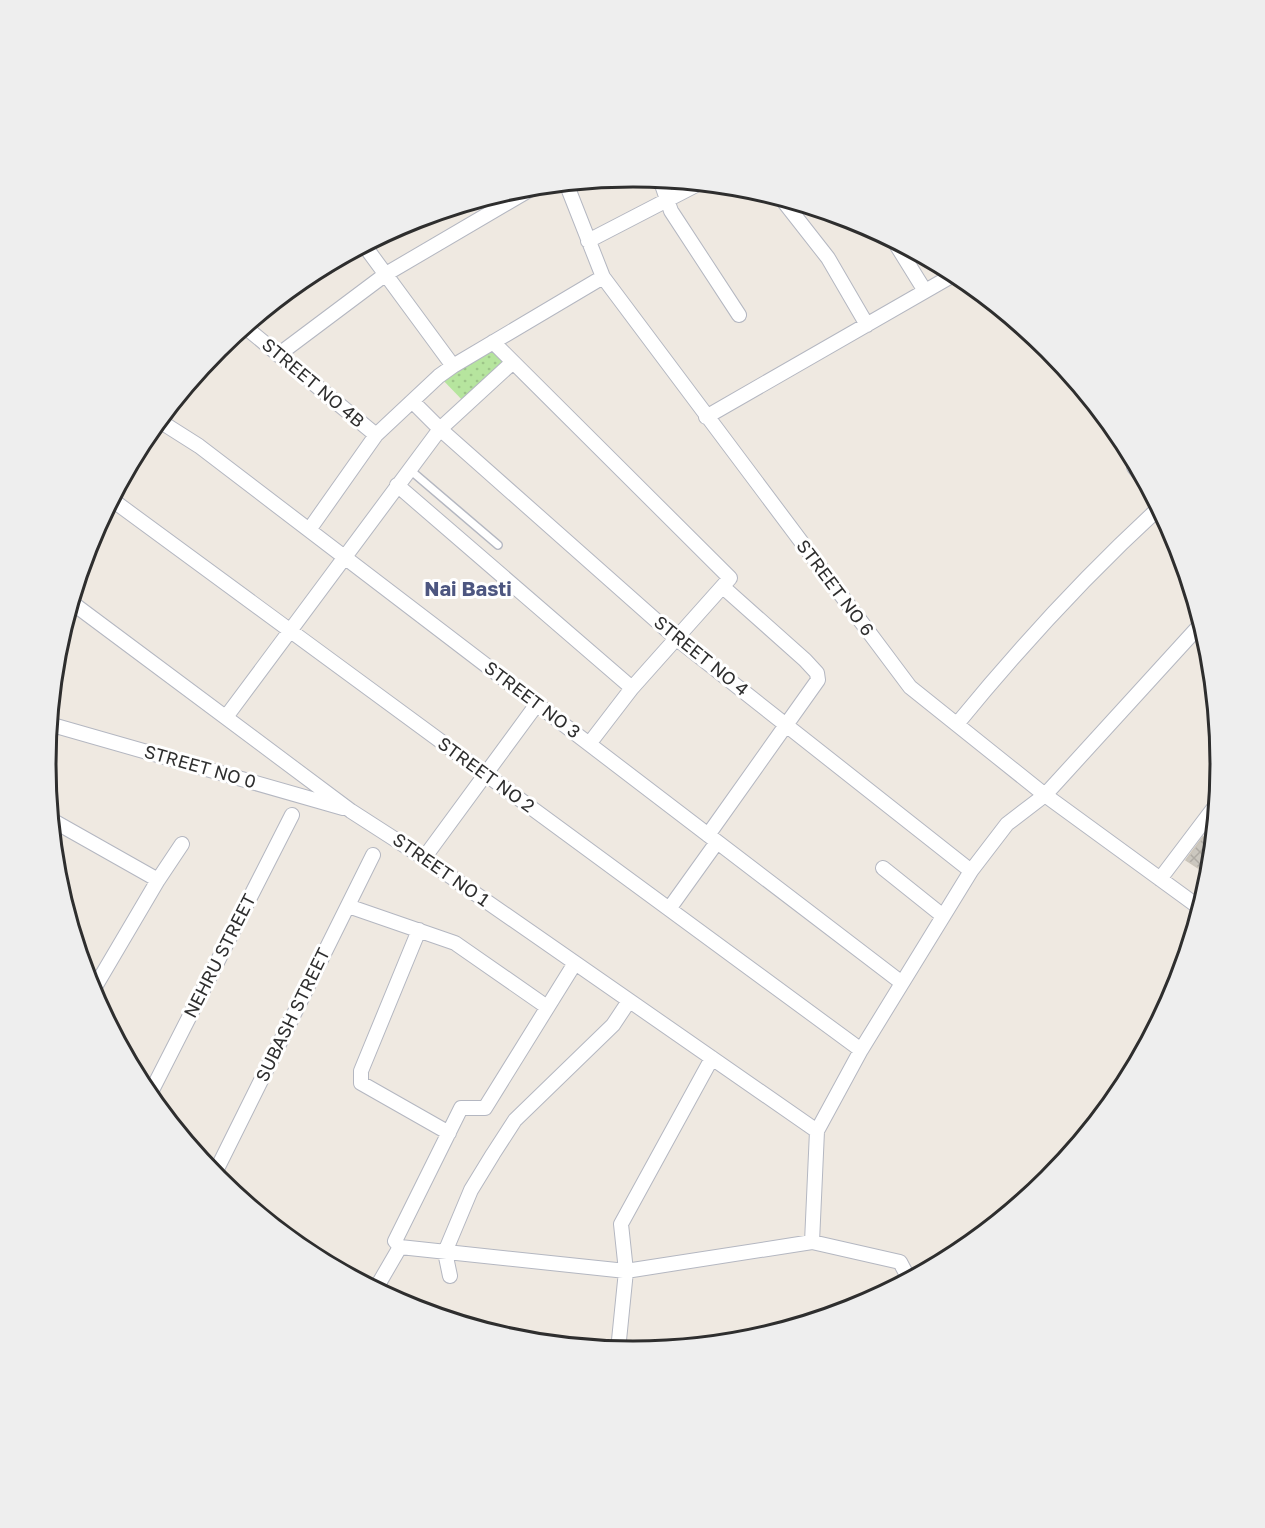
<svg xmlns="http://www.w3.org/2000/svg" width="1265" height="1528" viewBox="0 0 1265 1528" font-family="'Golos Text',sans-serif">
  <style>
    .park { fill: url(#park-dots) }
    .building { fill: url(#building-cross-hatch); stroke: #cbc5ba; stroke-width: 1.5 }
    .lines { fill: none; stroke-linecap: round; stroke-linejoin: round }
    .lane-casing { stroke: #b4b7c1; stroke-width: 10 }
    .street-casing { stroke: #b4b7c1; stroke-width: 16 }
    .lane { stroke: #fff; stroke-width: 7 }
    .street { stroke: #fff; stroke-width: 14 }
    .labels { text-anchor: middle; stroke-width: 6; stroke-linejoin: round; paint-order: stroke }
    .street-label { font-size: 18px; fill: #2e2e2e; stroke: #fff }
    .neighbourhood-label { font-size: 20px; font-weight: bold; fill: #4d5680; stroke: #fff }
    .rim { fill: none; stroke: #2e2e2e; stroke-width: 3 }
  </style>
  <defs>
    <pattern id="park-dots" width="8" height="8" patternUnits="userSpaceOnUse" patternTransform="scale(1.5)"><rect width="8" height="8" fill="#b6e59e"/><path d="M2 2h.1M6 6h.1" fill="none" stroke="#9dc588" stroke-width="1.8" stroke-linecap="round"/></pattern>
    <pattern id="building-cross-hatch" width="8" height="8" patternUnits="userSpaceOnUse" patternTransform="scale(1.5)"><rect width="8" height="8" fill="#cbc7bf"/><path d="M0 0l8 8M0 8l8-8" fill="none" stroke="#afaba4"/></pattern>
  </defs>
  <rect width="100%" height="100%" fill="#efe9e1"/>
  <path class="park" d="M493,342l20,20 -46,43 -28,-29z"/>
  <path class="building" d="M1203,837l9,4 -3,34 -23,-15z"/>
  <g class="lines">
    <defs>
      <path id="lane" d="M409,469l89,76"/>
      <path id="street" d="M660,179l11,32 68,104
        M566,183l37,94 307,410 135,108 155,113
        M781,198l47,60 39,67
        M588,241l112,-58
        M894,241l31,50
        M364,245l89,121 150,-89
        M244,326l132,109 -67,95
        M493,342l237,236 -98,110 -43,56
        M278,355l108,-81 150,-88
        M413,402l27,27 237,210 294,232
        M706,417l249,-143
        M158,420l41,26 703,537
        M376,435l63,-59 14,-10
        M1136,466l-2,1 7,9
        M397,485l235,203
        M111,499l750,551
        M71,602l280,209 73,47 393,273
        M226,717l214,-288 73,-67
        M49,724l294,84
        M957,724c62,-76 129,-149 202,-216
        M50,819l108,61
        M708,835l110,-155 -1,-7 -12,-13 -82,-73
        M424,858l113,-154
        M883,868l60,48
        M1160,879l56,-74
        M348,906l107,37 92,64
        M669,909l48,-67
        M419,930l-58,141v12l88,50
        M92,992l66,-112 24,-36
        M149,1096l143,-281
        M214,1175l159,-320
        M812,1242l5,-111 44,-81 110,-179 36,-47 38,-29 156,-171
        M400,1247l226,24 -5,-47 91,-166
        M450,1276l-5,-24 26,-62 22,-36 22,-34 98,-95 16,-24
        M375,1290l25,-43 -5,-6 66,-133h24l90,-145
        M618,1350l8,-79 186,-29 88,20 9,17"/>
    </defs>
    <use href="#lane" class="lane-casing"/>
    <use href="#street" class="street-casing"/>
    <use href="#lane" class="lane"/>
    <use href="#street" class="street"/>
  </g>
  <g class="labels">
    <g class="street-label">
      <text transform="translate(313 383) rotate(40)" y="6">STREET NO 4B</text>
      <text transform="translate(835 588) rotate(53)" y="6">STREET NO 6</text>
      <text transform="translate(701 656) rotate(39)" y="6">STREET NO 4</text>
      <text transform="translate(532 700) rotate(37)" y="6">STREET NO 3</text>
      <text transform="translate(200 767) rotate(16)" y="6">STREET NO 0</text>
      <text transform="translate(486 775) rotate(36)" y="6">STREET NO 2</text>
      <text transform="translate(441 870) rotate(35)" y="6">STREET NO 1</text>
      <text transform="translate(220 956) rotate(-63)" y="6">NEHRU STREET</text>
      <text transform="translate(293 1015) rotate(-64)" y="6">SUBASH STREET</text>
    </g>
    <g class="neighbourhood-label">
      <text x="468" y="596">Nai Basti</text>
    </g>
  </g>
  <path d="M0 0H1265V1528H0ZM56 764a577 577 0 1 1 1154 0a577 577 0 1 1-1154 0Z" fill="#eee" fill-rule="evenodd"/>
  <path class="rim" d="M56 764a577 577 0 1 1 1154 0a577 577 0 1 1-1154 0Z"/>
</svg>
